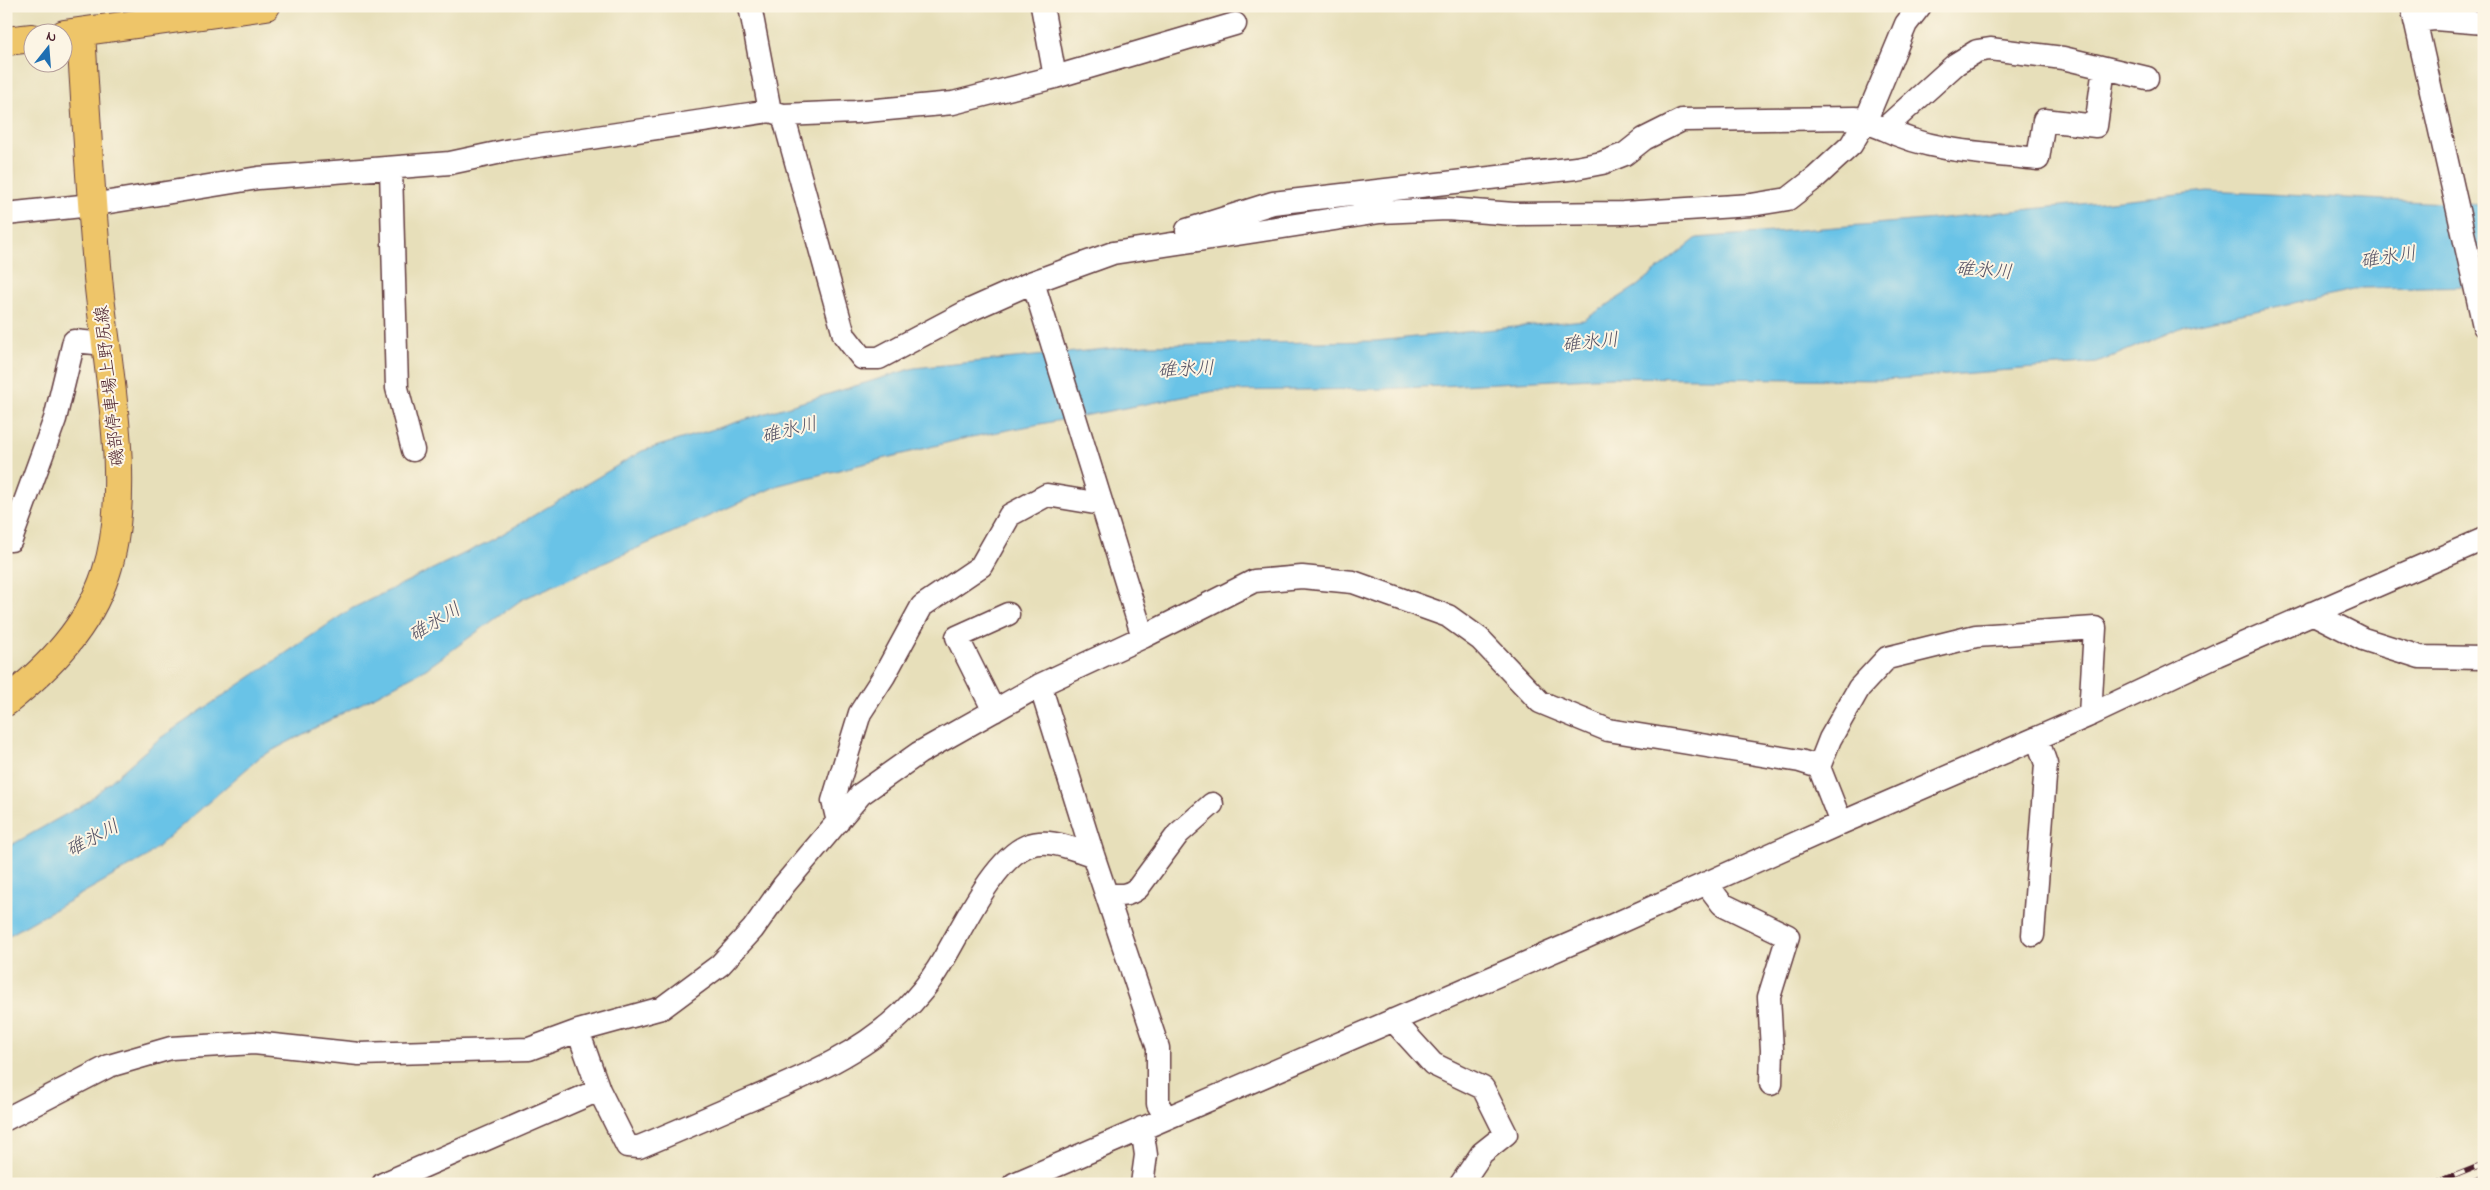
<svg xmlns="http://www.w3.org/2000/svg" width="2490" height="1190" viewBox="0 0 2490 1190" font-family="'Indie Flower','Klee One',sans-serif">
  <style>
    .green { fill: #8edd9b; stroke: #6c7e63 }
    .water { fill: #69c3e7; stroke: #5a7189 }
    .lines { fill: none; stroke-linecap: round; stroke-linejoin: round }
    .minor-casing { stroke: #623c40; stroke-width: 25 }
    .major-casing { stroke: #623c40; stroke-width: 30 }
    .minor { stroke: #fff; stroke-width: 22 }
    .major { stroke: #eec569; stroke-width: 28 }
    .rail-casing { stroke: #4a1f2b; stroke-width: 5.5 }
    .rail { stroke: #fcf5e5; stroke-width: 4; stroke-dasharray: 11; stroke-linecap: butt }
    .labels { text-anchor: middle; stroke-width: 4; stroke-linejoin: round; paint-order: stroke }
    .street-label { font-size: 18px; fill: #4a1f2b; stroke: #fcf5e5 }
    .water-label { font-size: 19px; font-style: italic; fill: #535063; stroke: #fcf5e5 }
  </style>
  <rect width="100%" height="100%" fill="#fcf5e5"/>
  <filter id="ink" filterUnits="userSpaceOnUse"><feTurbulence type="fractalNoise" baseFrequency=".02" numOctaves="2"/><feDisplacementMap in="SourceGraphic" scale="10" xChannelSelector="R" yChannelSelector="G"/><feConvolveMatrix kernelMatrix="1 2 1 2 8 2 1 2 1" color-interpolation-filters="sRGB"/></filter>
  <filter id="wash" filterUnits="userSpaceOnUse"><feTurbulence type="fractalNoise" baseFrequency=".0096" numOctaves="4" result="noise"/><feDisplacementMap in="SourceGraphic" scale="20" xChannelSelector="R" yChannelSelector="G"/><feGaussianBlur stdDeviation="1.12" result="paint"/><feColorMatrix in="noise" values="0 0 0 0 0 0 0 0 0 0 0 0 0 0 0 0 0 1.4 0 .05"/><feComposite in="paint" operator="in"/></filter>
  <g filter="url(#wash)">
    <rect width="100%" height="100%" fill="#e7dfba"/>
    <path class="green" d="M2433,6h51v4l-11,6 -38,-3z"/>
    <path class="water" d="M2208,191l276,14v81l-121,2 -178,38 -88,37 -212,17 -274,-3 -227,12 -169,2 -249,47 -187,47 -258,115 -95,69 -166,88 -114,100 -140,80v-89l80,-45 73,-64 192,-130 143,-70 148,-88 272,-83 232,-23 230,-4 208,-21 53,-34 60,-48 227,-18z"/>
  </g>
  <g filter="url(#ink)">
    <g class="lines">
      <defs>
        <path id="minor" d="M750,6l20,105
          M1042,6l13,71
          M2412,6l72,320
          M2415,21l20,-2 49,4
          M783,115l61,220 18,23h17l91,-48 63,-28 80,-29 267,-41 67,-3 67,5 109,-1 128,-8 37,-6 27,-21 36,-33 15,-25 40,-96 14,-18
          M1884,129c48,23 101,24 154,30l6,-39 52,6 8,-58
          M391,169l6,219 16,62
          M6,214l85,-9 167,-27 192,-15 61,-13 259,-39 13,4 72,-3 98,-9 102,-26 180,-53
          M1187,230l86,-27 303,-35 26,-5 23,-9 19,-15 38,-19 174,-2 28,11 72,-65 21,-13 13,-2 73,9 84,20
          M1033,282l110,355
          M6,540h5l44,-121 19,-78 31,3
          M2312,613l51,26 57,18 64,1
          M1040,685l53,170 65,193v56l8,14
          M994,711l-37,-74 51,-23
          M838,822l-5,-21 27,-88 24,-37 38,-70 59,-40 29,-51 37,-20 54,9
          M1841,823l-22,-56 11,-28 29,-51 28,-30 89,-22 119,-8 -5,87
          M1706,883l16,21 66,32 -19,61 3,53 -1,34
          M1107,894c13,2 21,2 31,-6l40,-54 34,-30
          M2033,935l13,-171 -9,-26
          M1393,1020l40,44 50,24 23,46 -24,19 -21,31
          M578,1031l21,59 28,56 12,1c39,-16 77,-33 115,-49 52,-22 105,-44 147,-84 12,-12 27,-29 36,-44 21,-32 54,-109 90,-124 22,-9 45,3 66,9
          M6,1119l103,-53 62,-18 83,-5 105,11 170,-5 49,-18 84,-23 58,-43 33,-36 31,-44 77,-91 58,-41 121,-68 103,-48 111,-56 48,-4 51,5 95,34 32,23 60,63 68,28 192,31 19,6
          M1142,1128l4,27 -4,29
          M383,1184l216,-94
          M1014,1184l570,-246 257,-115 249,-108 127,-60 267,-116"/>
        <path id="major" d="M64,34l202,-28
          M6,41l26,-3
          M6,702c44,-36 82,-74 100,-129 27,-81 2,-201 -7,-285 -8,-85 -13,-171 -18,-256"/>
      </defs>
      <use href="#minor" class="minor-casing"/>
      <use href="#major" class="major-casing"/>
      <use href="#minor" class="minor"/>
      <use href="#major" class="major"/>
      <defs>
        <path id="rail" d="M2434,1184l50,-20
          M2466,1184l18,-7"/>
      </defs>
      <use href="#rail" class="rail-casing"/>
      <use href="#rail" class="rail"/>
    </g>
  </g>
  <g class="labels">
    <g class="street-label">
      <text transform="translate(109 386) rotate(-96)" y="6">磯部停車場上野尻線</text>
    </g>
    <g class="water-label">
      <text transform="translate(2388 256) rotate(-9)" y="7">碓氷川</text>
      <text transform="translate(1984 269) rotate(4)" y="7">碓氷川</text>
      <text transform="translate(1590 341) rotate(-6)" y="7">碓氷川</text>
      <text transform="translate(1186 368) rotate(-3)" y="7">碓氷川</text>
      <text transform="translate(789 429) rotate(-14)" y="7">碓氷川</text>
      <text transform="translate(434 621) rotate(-31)" y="7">碓氷川</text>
      <text transform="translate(92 837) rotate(-28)" y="7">碓氷川</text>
    </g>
  </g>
  <rect width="2490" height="1190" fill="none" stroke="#fcf5e5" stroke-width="25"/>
  <g transform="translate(48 48) rotate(17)"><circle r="24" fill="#fcf5e5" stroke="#b59f9b"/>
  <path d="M0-4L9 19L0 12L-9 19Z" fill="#1f6fb2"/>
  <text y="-8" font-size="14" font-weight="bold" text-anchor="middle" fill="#4a1f2b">N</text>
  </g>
</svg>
